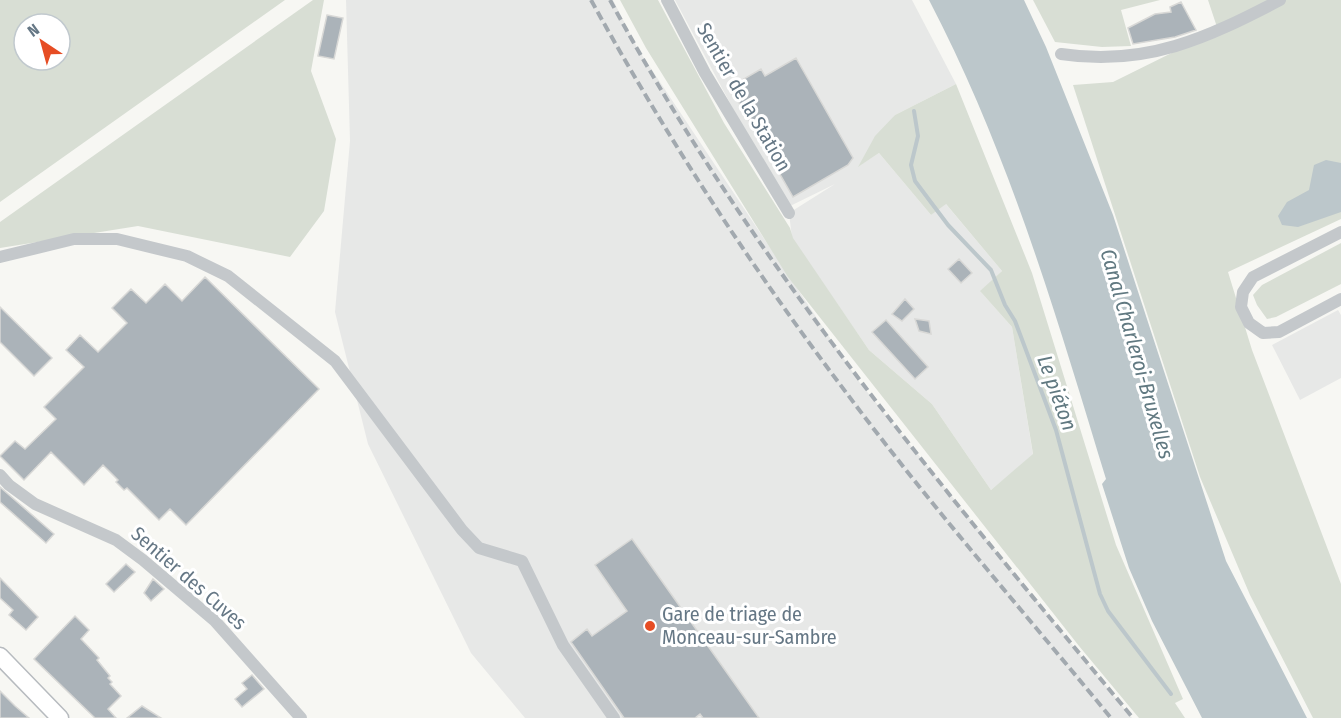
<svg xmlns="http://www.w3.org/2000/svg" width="1341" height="718" viewBox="0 0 1341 718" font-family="'Fira Sans Condensed',sans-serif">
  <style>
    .built { fill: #e7e8e7 }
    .green { fill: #d8ded4; fill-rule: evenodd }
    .water { fill: #bcc7cb }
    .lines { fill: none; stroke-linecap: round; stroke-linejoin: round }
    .stream { stroke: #bcc7cb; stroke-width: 4 }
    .building { fill: #abb3b9; stroke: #d8d8d6; stroke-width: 1.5 }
    .major-casing { stroke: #b7bbbf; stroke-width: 19 }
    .minor { stroke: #c4c8cb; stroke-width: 12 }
    .major { stroke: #fff; stroke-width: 16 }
    .rail { stroke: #a2a9af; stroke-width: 4; stroke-dasharray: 9 4.5; stroke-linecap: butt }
    .poi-dot { fill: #e64d24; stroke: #fff; stroke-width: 2 }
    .labels { text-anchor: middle; stroke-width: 6; stroke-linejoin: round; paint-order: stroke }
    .street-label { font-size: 20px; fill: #657785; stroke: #fff }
    .poi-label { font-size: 20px; fill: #657785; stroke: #fff; text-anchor: start }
    .water-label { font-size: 21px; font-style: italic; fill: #617981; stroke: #fff }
  </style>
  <rect width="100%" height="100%" fill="#f7f7f3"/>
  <path class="built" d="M346,0h267l25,49 222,334 272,335h-607l-54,-65 -103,-209 -33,-132 15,-171z
    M675,0h237l44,84 -61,31 -36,51 20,-13 52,62 14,-12 57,68 -21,21 31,35 21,128 -42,35 -59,-86 -63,-54 -77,-112 -3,-25 46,-29 -49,24z
    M1338,310l3,5v63l-41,22 -28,-55z"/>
  <path class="green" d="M0,0h285l-285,202zM24,24h36v36h-36z
    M313,0h11l-13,71 25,68 -12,72 -34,46 -152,-31 -138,22v-26z
    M620,0h38l66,123 66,105 3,10 76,112 63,54 59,86 42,-36 -21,-127 -32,-36 22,-20 -56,-67 -15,11 -52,-62 -21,14 17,-31 20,-21 61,-31 76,189 84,272 67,154 -8,4 10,15h-46l-60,-72 -291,-369 -142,-229z
    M1033,0h127l-39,10 10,36 -29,1 -47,-5z
    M1208,0h133v219l-113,53 24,78 89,234v134h-28l-63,-123 -50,-118 -127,-392 40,-3 105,-52z
    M1341,243v41l-65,33 -9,2 -10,-14 -4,-10 9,-10z"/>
  <path class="water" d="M929,0h95l22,47 67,168 113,346 81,157h-105l-50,-97 -23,-53 -27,-84 4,-5c-50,-164 -97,-326 -177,-479z
    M1326,160l15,3v49l-43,15 -16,-2 -4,-9 9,-14 22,-12 5,-25z"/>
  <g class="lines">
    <path class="stream" d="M914,111l4,25 -7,29 4,16 33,44 43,45 14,35 10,16 41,109 44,164 8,17 63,83"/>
  </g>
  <path class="building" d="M1181,2l15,28 -21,7 -42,7 -5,-16 27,-14 16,-2 -1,-5z
    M327,15l16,3 -9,41 -16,-3z
    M796,58l57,100 -5,7 -55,32 -63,-110 31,-18 4,7z
    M959,259l13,14 -11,10 -13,-14z
    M205,277l114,112 -133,136 -16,-16 -11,11 -32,-32 -3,2 -8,-8 2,-2 -15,-15 -19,20 -33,-33 -27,28 -24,-24 15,-15 10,8 31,-30 -12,-12 40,-40 -18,-17 14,-15 18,17 29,-29 -15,-15 19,-19 15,14 19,-19 17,17z
    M905,299l9,10 -12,12 -10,-7z
    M0,307l52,51 -18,18 -34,-34z
    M915,319l14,2 2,13 -12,-3z
    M886,320l42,47 -13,12 -43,-47z
    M0,487l54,47 -8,9 -46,-41z
    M632,539l127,179h-56l-3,-4 -5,4h-71l-53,-76 16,-13 5,7 35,-25 -32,-46z
    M126,564l9,8 -21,20 -8,-8z
    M0,578l38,39 -12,13 -17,-15 4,-5 -13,-12z
    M153,579l11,10 -13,12 -7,-8z
    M75,616l14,14 -8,9 18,19 -2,2 13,16 -2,2 4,4 -2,2 11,12 -13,13 8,9h-21l-61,-59z
    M252,675l12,14 -22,18 -7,-8 12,-10 -5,-6z
    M0,691l15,15 14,12h-29z
    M142,706l19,12h-34z"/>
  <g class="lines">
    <defs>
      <path id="major" d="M0,656l60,62"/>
    </defs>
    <use href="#major" class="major-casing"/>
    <path class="minor" d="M667,0l38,73 84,140
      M1061,54c85,13 146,-16 219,-54
      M1341,232l-88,45 -10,15 -2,15 8,16 14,10 16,-1 62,-33
      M0,257l74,-18h43l70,17 41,20 107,85 127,169 17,18 43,13 41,84 51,73
      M0,475l9,10 26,19 81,36 27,20 72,61 86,97"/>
    <use href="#major" class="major"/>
    <path class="rail" d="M591,0c76,138 162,270 257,395 83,111 175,216 263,323
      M610,0c142,263 334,490 523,718"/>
  </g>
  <circle class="poi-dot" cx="650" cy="626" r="6"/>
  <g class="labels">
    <g class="street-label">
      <text transform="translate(744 97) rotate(60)" y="7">Sentier de la Station</text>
      <text transform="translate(189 578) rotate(41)" y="7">Sentier des Cuves</text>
    </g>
    <g class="poi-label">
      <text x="662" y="621">Gare de triage de<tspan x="662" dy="23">Monceau-sur-Sambre</tspan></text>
    </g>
    <g class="water-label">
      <text transform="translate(1137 354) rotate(74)" y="7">Canal Charleroi-Bruxelles</text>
      <text transform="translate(1057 393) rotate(70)" y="7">Le piéton</text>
    </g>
  </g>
  <g transform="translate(42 42) rotate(324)"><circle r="28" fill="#ffffff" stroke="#c1c9ce" stroke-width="1.5"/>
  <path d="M0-4.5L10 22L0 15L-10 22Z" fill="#e64d24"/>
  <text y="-9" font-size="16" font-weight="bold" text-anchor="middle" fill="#657785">N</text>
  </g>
</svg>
